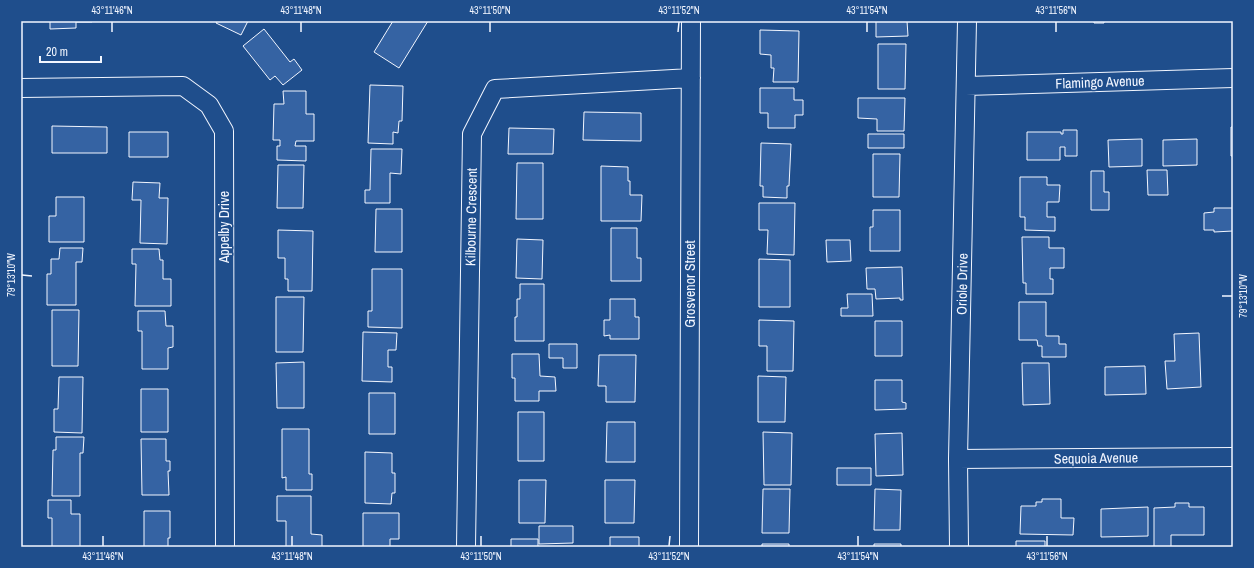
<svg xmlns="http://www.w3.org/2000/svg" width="1254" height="568" viewBox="0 0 1254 568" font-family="'Archivo Narrow',sans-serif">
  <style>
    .building { fill: #3563a3; stroke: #f2f6ff }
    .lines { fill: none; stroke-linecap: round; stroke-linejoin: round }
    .minor-casing { stroke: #f2f6ff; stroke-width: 20 }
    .minor { stroke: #1f4e8c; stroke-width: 18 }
    .ticks { fill: none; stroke: #f2f6ff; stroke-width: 1.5 }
    .labels { text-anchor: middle; stroke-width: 3; stroke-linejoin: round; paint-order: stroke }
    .street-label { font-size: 14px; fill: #f2f6ff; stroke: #1f4e8c }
    .neatline { fill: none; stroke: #f2f6ff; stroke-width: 1.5 }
    .ticks-label { font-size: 10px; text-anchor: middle; fill: #f2f6ff }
  </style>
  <rect width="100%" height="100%" fill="#1f4e8c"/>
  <path class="building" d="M50,21h42v1h-16v6l-26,1z
    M217,21h31l-7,14 -25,-12z
    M393,21h35l-29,47 -25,-16z
    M876,21h31l1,15 -32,1z
    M1094,21h10v2h-10z
    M264,29l26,33 4,-3 8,11 -19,15 -8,-9 -5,4 -27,-34z
    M760,30l39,1 -1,51h-25l1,-14h-3v-13l-11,-1z
    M878,44h28l-1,45h-27z
    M370,85l33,1 -1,35h-3l-1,12 -5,-1v12l-25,-1z
    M760,88h34v12h9v15h-8v13h-27v-15h-8z
    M283,91h23v23h8v27h-18l-1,5h11v15l-29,-1v-14h3v-6h-7l1,-36h10z
    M858,98h47l-1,33h-27v-12l-19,-1z
    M584,112l57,1v28l-58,-1z
    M52,126l55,1v26h-55z
    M1231,127h2v29h-2z
    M509,128l45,1 -1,25h-45z
    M1063,130h14v26h-12v-9h-5v13h-33v-28h34v2h2z
    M129,132h39v25h-39z
    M868,134h36v14h-36z
    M1142,139v27l-33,1 -1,-27z
    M1197,139v26l-34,1v-26z
    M761,143l30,1 -2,42h-2v12l-24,-1v-11h-3z
    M371,149h31l-1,25 -11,-1v30h-25v-13h5z
    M873,154h27l-1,43h-26z
    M517,163h26v56h-27z
    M278,165h26l-1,43h-26z
    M601,166l27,1v14h2v14h12l-1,26h-40z
    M1147,170h20l1,25h-20z
    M1091,171h13v21h5v18h-18z
    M1020,177h27v8h13l-1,17h-12v15h8v14l-30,-1v-13h-5z
    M133,182l27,1 -1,15h9l-1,46 -27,-1 1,-43h-9z
    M56,197h28v45h-35v-26h7z
    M759,203h36l-1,52 -27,-1 1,-24h-9z
    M1214,208h19v23l-19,1v-2h-10v-17l10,-1z
    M376,209h26v43h-27z
    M873,210h27v41h-30v-24h3z
    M611,228h26v30h4v23h-30z
    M278,230l35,1 -1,60h-24v-12h-3v-21h-7z
    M1022,237h27v11h15v20h-14v11h3v15h-27v-11h-3z
    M517,239l26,1 -1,39 -26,-1z
    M826,240h24l1,21 -24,1z
    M60,248h23l-1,14h-6v43h-29v-31h4v-15h8z
    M132,249h27l1,11h3v19h8v27h-36l1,-42h-4z
    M759,259l31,1v47h-31z
    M902,267l1,33h-3v-2l-24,1 -1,-10h-8l-1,-21z
    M372,269h30v59l-34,-1v-16h4z
    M520,284h24v57h-29v-24h2v-18h3z
    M847,294h25l1,22h-32v-8h7z
    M276,297h28l-1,55h-27z
    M610,299h25v18h4v22h-29v-4l-6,1v-16h6z
    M1019,302h27v34h13v8h7v13h-24v-11h-4l-1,-6h-18z
    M52,310h27l-1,56h-26z
    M138,311h27l1,15h7v21l-5,1v21h-26v-38h-4z
    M759,320l35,1 -1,50h-26v-25h-8z
    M875,321h27v35h-27z
    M363,332l34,1 -1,17h-8v17h4v15l-30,-1z
    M1199,333l2,54 -34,2 -2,-28h10l-1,-27z
    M549,344h28v24h-14v-10h-14z
    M512,354h27l1,22 15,1 1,14h-17v10h-24v-23h-3z
    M599,355h37l-1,47h-29v-16h-8z
    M304,362v46h-27l-1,-45z
    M1022,363h27l1,41 -27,1z
    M1145,366l1,28 -41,1v-28z
    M758,376l28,1 -1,45h-27z
    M59,377h24l-1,56 -28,-1v-23h4z
    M875,380h27v22l4,1v6l-31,1z
    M141,389h27v43h-27z
    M369,393h26v41h-26z
    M518,412h26v49h-26z
    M607,422h28v40h-29z
    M282,429h27v45h3v16h-26v-13l-4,1z
    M763,432l29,1 -1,52h-27z
    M902,433l1,42 -27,1 -1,-42z
    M56,437h28l-1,16h-3v43h-28l1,-46h3z
    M141,439h25v22h4v10h-2l1,24h-27z
    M365,452l27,1v20h3v20h-3l-1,11 -26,-1z
    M837,468h34v17h-34z
    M519,480h27l-1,43h-26z
    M605,480h30l-1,43h-29z
    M763,489h27l-1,44h-27z
    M875,489l26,1 -1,40h-26z
    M277,496h34v38l11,1v12h-36v-26h-9z
    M1042,499h19v19h13l-1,17 -53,-1 1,-28h15v-4h6z
    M48,500h23v14h9v33h-28v-29h-4z
    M1175,503h14v4h15v28h-33v12h-17v-39l21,-1z
    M1148,507v29l-47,1v-28z
    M144,511h26v27h-2v9h-24z
    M363,513h36v26h-9v8h-27z
    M539,526h34v17l-34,1z
    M610,537h29v10h-29z
    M511,539h27v8h-27z
    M1016,541h29v6h-29z
    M762,544h27v3h-27z
    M874,544h27v3h-27z"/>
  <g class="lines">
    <defs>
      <path id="minor" d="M966,86l267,-8
        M21,88l162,-2 26,19 15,26 1,416
        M958,459l275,-2
        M466,547l6,-413 23,-45 196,-11
        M689,547l2,-526
        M959,547l-1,-88 9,-438"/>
    </defs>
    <use href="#minor" class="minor-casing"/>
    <use href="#minor" class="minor"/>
  </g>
  <path class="ticks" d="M112,32v-10M301,32v-10M490,32v-10M678,32l1,-10M867,32v-10M1056,32v-10M22,275l10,1M1222,296h10M103,546v-10M292,546v-10M481,546v-10M669,546l1,-10M858,546v-10M1047,546v-10"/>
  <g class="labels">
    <g class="street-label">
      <text transform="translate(1100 82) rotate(-2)" y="5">Flamingo Avenue</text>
      <text transform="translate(471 217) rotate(-89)" y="5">Kilbourne Crescent</text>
      <text transform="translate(224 227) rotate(-90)" y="5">Appelby Drive</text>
      <text transform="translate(690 284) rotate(-90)" y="5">Grosvenor Street</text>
      <text transform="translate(962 284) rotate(-89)" y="5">Oriole Drive</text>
      <text transform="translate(1096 458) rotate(-1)" y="5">Sequoia Avenue</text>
    </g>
  </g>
  <rect width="1254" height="568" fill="none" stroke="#1f4e8c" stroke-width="44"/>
  <path d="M40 56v6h61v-6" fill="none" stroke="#f2f6ff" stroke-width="2"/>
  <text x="46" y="56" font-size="12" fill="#f2f6ff" stroke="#1f4e8c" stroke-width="3" paint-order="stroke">20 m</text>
  <rect x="22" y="22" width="1210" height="524" class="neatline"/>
  <g class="ticks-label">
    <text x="112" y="14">43°11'46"N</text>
    <text x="301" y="14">43°11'48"N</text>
    <text x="490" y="14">43°11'50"N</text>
    <text x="679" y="14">43°11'52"N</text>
    <text x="867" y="14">43°11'54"N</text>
    <text x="1056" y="14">43°11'56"N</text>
    <text transform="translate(11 275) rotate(-90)" y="4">79°13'10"W</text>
    <text transform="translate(1243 296) rotate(-90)" y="4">79°13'10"W</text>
    <text x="103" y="560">43°11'46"N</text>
    <text x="292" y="560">43°11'48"N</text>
    <text x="481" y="560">43°11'50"N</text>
    <text x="669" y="560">43°11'52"N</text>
    <text x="858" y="560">43°11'54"N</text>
    <text x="1047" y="560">43°11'56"N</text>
  </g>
</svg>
